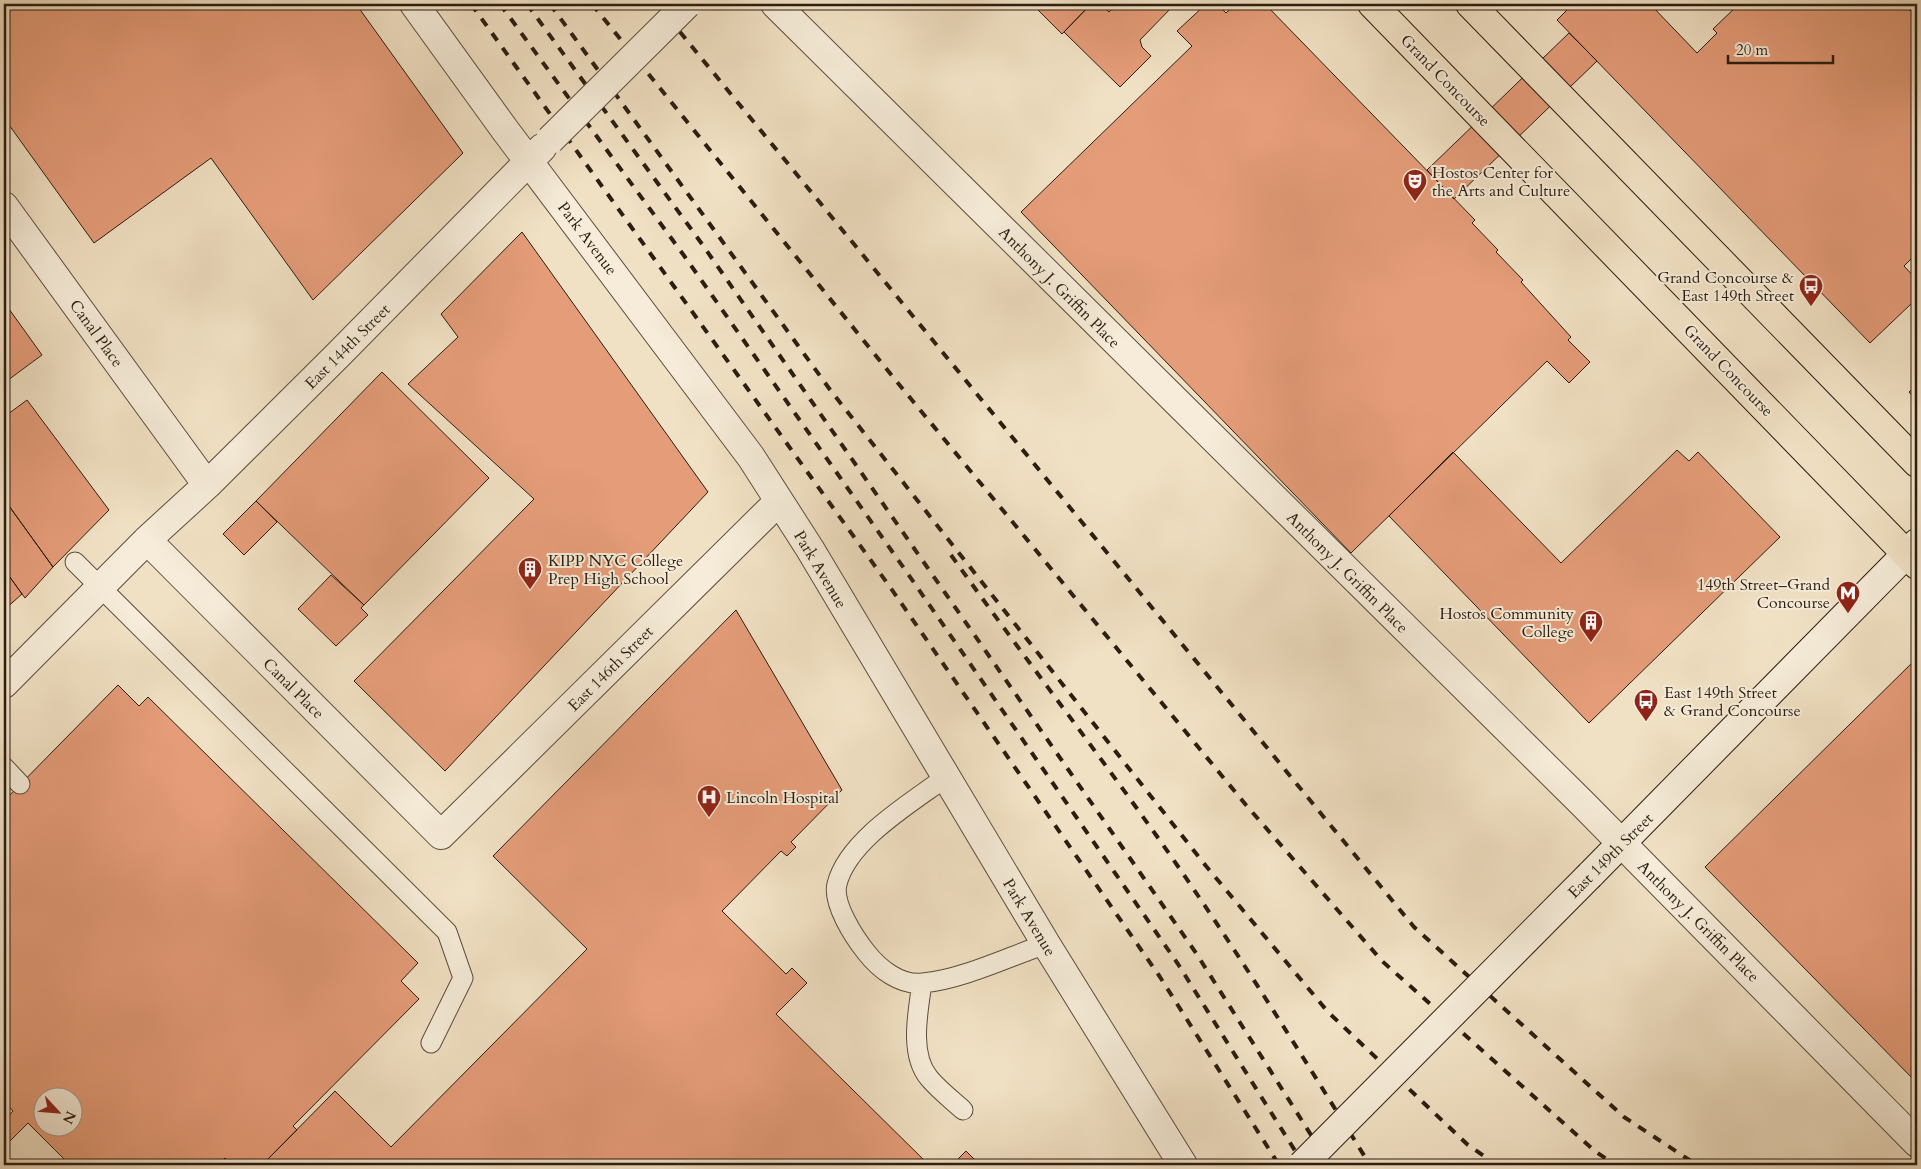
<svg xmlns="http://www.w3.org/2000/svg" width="1921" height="1169" viewBox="0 0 1921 1169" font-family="Cardo,serif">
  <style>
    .building { fill: #e59c79; stroke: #2b1d12; fill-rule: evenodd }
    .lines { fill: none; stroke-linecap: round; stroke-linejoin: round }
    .service-casing { stroke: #5c4e3e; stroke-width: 21 }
    .minor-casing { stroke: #5c4e3e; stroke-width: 30 }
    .secondary-casing { stroke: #2b1d12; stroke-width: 30 }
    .primary-casing { stroke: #2b1d12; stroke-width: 30 }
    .service { stroke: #f6ecd9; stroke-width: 19 }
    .minor { stroke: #f6ecd9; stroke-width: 28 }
    .secondary { stroke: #f6ecd9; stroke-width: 28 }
    .primary { stroke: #f1e1c4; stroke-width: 28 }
    .rail { stroke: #2b1d12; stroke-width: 4; stroke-dasharray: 9 9; stroke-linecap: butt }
    .minor-bridge-casing { stroke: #5c4e3e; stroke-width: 30; stroke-linecap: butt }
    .secondary-bridge-casing { stroke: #2b1d12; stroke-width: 30; stroke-linecap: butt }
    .minor-bridge { stroke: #f6ecd9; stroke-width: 28 }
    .secondary-bridge { stroke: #f6ecd9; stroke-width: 28 }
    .labels { text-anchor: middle; stroke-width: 4; stroke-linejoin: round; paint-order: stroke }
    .street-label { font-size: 16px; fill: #2b1d12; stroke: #f6ecd9 }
    .poi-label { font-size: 16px; fill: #2b1d12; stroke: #f6ecd9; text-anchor: start }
  </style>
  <rect width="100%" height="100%" fill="#f1e1c4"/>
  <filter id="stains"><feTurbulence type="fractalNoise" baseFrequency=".004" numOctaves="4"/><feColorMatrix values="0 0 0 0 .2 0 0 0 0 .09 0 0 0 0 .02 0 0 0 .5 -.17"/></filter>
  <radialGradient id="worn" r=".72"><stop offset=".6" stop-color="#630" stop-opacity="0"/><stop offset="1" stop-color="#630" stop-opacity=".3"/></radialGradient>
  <path class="building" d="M4,4h352l107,149 -150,147 -102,-142 -117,85 -90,-125z
    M1032,4h59l-29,30z
    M1091,4h9l9,8 8,-8h58l-35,36 2,7 9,9 -31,31 -56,-55z
    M1206,4h11l9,9 10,-9h29l210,216 -3,3 26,27 -2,2 27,28 -2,2 50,55 -3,3 22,22 -21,21 -22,-22 -196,192 -330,-341 171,-166 -15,-15z
    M1573,4h77l47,49 20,-20 -4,-4 26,-25h164l7,7 7,-7v242l-3,3 3,4 -13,13 13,14v29l-5,-6 -42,40 -313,-323z
    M1569,33l28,28 -143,138 -27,-29z
    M522,232l186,260 -263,279 -91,-90 180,-182 -126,-115 50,-47 -17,-23z
    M4,302l38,53 -38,28z
    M382,372l107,106 -125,127 -108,-104z
    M1917,384v17l-8,-9z
    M27,400l82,110 -56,57 -49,-68v-82z
    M1677,450l12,11 9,-9 82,85 -191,186 -200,-207 64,-64 108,111z
    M4,499l49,68 -28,31 -21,-29z
    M256,501l21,21 -33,33 -21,-21z
    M4,569l18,25 -18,16z
    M331,575l33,30 -3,3 7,7 -32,31 -38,-37z
    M736,610l106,180 -51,52 5,5 -9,9 -6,-5 -59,60 64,63 6,-6 15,15 -31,31 153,151h-667l73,-74 56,56 196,-198 -94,-93z
    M1917,658v425l-212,-216z
    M118,685l21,21 9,-9 270,266 -17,18 18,18 -126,127 4,4 -35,35h-30l-7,-7 -8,7h-147l-42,-42 -22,22 -2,-2v-22l9,-10 -9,-10v-300zM42,1096h30v30h-30z
    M966,1151l14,14h-28z"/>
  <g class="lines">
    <defs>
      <path id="service" d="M75,562l372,370 16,46 -32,65
        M4,767l16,17
        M946,777c-35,26 -98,63 -109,107 -5,19 17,53 29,68 13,17 35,34 57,31 40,-4 85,-26 123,-39
        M922,983c-4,29 -13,71 7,95 10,12 23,22 34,32"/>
      <path id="minor" d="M414,4l91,126 246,327 59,92 236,395 137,221
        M775,4l808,800 334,339
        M4,206l203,279
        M147,540l294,295 338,-334
        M4,684l143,-144 60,-55 131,-130 204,-207"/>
      <path id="secondary" d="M1590,875l327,-332"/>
      <path id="primary" d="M1372,4l545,561
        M1470,4l447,459"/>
    </defs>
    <use href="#service" class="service-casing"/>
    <use href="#minor" class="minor-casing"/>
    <use href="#secondary" class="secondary-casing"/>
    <use href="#primary" class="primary-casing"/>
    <use href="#service" class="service"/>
    <use href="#minor" class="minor"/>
    <use href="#secondary" class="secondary"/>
    <use href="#primary" class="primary"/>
    <path class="rail" d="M471,4l419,583 270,390 119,188
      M500,4l185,253 223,317 270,390 126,201
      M527,4l175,240 494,709 134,212
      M550,4l281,387 375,475 122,146 140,133 29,20
      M592,4l310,384 344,417 136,156 214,191 20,13
      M657,4l757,923 210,190 73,48
      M951,555c67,94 138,186 205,280 76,107 145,219 214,330"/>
    <defs>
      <path id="minor-bridge" d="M550,140l137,-136"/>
      <path id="secondary-bridge" d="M1302,1165l288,-290"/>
    </defs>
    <use href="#minor-bridge" class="minor-bridge-casing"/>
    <use href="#secondary-bridge" class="secondary-bridge-casing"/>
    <use href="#minor-bridge" class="minor-bridge"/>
    <use href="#secondary-bridge" class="secondary-bridge"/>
  </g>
  <defs>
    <symbol id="theatre-pin" viewBox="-11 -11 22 30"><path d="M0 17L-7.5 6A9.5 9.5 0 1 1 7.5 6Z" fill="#8f2418" stroke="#f6ecd9"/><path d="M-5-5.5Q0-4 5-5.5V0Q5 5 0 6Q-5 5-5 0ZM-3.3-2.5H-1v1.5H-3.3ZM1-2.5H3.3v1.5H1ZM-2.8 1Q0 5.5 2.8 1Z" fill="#fff"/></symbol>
    <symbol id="bus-pin" viewBox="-11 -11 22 30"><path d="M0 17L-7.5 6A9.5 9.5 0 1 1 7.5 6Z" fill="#8f2418" stroke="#f6ecd9"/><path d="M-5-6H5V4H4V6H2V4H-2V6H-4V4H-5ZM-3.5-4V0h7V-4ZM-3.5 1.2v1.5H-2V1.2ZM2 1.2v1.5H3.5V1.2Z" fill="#fff"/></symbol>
    <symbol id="building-pin" viewBox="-11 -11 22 30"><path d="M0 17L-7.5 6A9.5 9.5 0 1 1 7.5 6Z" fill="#8f2418" stroke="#f6ecd9"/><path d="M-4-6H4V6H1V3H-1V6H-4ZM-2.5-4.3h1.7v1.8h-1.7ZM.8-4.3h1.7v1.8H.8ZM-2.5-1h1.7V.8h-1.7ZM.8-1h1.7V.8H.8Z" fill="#fff"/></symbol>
    <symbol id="metro-pin" viewBox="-11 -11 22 30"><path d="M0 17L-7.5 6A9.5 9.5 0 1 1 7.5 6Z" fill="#8f2418" stroke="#f6ecd9"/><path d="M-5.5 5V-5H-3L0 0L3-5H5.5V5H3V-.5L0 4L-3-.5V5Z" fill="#fff"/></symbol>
    <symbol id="hospital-pin" viewBox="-11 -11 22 30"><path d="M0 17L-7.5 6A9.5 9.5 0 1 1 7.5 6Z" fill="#8f2418" stroke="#f6ecd9"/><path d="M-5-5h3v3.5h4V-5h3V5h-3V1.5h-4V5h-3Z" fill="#fff"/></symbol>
  </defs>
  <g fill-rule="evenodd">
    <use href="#theatre-pin" x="1401" y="167" width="28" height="38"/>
    <use href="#bus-pin" x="1797" y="272" width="28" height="38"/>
    <use href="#building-pin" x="516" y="555" width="28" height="38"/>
    <use href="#metro-pin" x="1834" y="579" width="28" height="38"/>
    <use href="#building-pin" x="1577" y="608" width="28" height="38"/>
    <use href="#bus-pin" x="1632" y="687" width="28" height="38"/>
    <use href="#hospital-pin" x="695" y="783" width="28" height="38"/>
  </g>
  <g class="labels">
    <g class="street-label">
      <text transform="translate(1446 80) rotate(46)" y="6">Grand Concourse</text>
      <text transform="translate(588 238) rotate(53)" y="6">Park Avenue</text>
      <text transform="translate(1060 287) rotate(45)" y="6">Anthony J. Griffin Place</text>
      <text transform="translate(97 333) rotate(54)" y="6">Canal Place</text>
      <text transform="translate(347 346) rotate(-45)" y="6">East 144th Street</text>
      <text transform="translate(1729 370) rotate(46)" y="6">Grand Concourse</text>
      <text transform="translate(821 569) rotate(59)" y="6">Park Avenue</text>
      <text transform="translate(1348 572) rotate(45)" y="6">Anthony J. Griffin Place</text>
      <text transform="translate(610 668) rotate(-45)" y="6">East 146th Street</text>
      <text transform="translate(294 688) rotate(45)" y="6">Canal Place</text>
      <text transform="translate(1610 855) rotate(-45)" y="6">East 149th Street</text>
      <text transform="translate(1030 917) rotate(59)" y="6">Park Avenue</text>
      <text transform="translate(1699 921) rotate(45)" y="6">Anthony J. Griffin Place</text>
    </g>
    <g class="poi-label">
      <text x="1432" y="178">Hostos Center for<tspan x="1432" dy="18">the Arts and Culture</tspan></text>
      <text x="1794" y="283" text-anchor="end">Grand Concourse &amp;<tspan x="1794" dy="18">East 149th Street</tspan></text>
      <text x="548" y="566">KIPP NYC College<tspan x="548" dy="18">Prep High School</tspan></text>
      <text x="1830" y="590" text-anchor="end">149th Street–Grand<tspan x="1830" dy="18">Concourse</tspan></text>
      <text x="1574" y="619" text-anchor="end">Hostos Community<tspan x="1574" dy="18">College</tspan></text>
      <text x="1664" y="698">East 149th Street<tspan x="1664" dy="18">&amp; Grand Concourse</tspan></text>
      <text x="726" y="803">Lincoln Hospital</text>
    </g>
  </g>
  <rect width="1921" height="1169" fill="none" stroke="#f1e1c4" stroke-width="20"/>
  <rect x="5" y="5" width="1911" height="1159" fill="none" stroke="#2b1d12" stroke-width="2.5"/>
  <rect x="10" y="10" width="1901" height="1149" fill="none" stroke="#2b1d12"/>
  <g transform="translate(58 1112) rotate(116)"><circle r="24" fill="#f6ecd9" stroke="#a59989"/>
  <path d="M0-4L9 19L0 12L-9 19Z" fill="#8f2418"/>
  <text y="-8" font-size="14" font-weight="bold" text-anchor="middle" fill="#2b1d12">N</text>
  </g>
  <path d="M1728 55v8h105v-8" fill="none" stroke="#2b1d12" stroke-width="2.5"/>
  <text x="1736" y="55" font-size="15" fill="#2b1d12" stroke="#f6ecd9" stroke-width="4" paint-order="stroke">20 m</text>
  <rect width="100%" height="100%" filter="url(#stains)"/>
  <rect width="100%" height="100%" fill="url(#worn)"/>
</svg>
